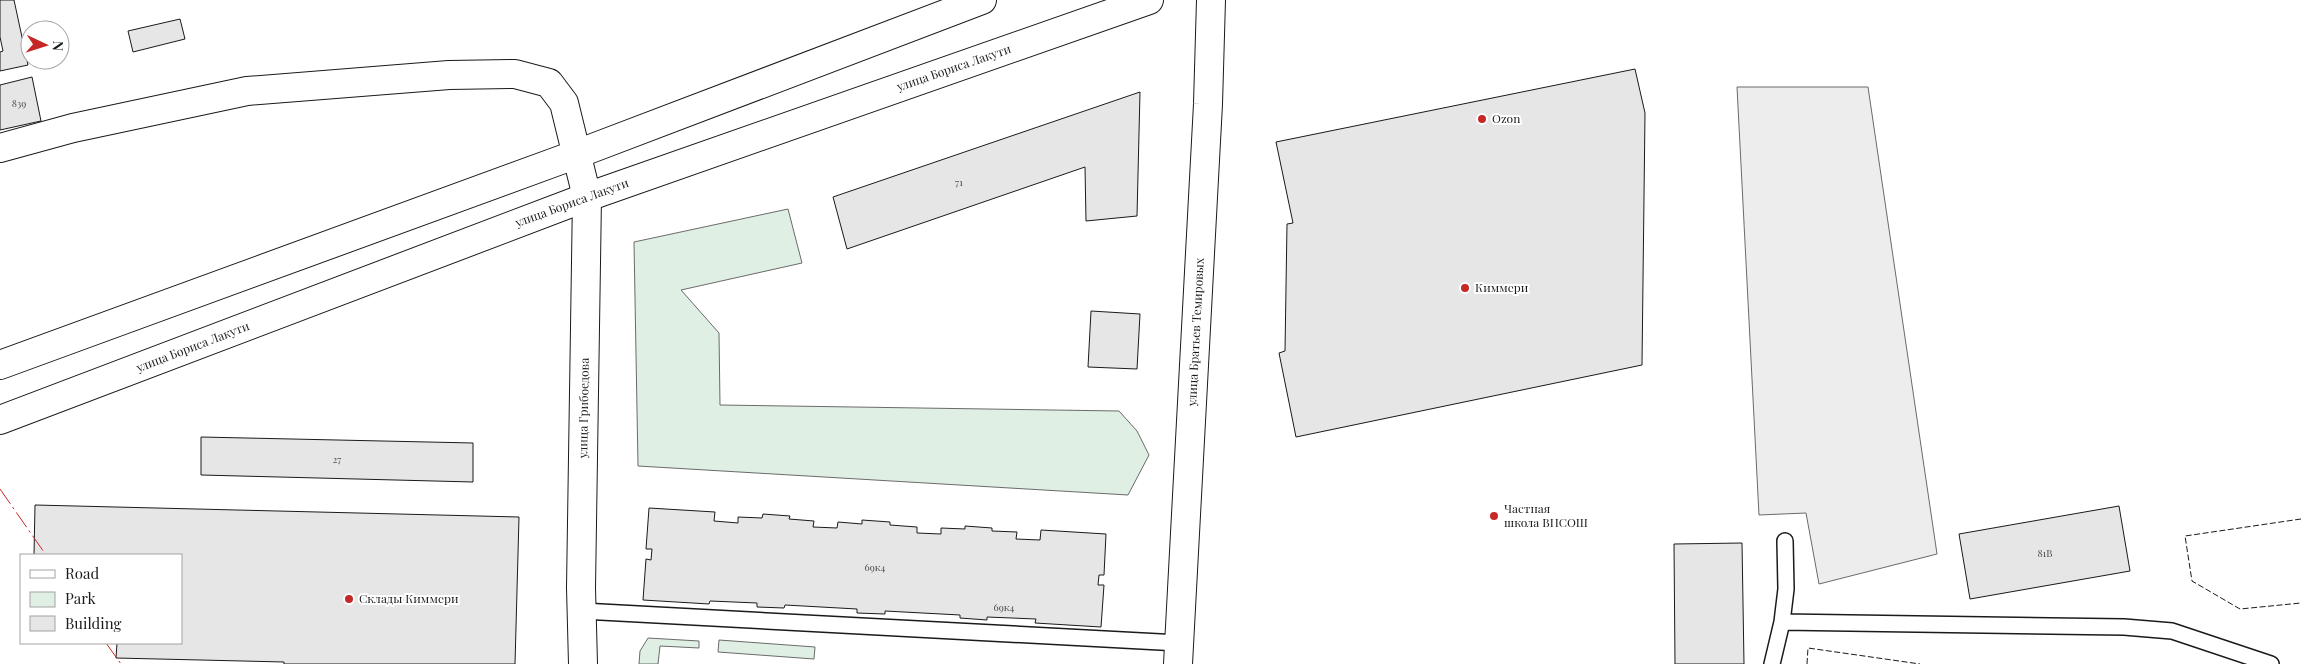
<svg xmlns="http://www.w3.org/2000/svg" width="2301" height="664" viewBox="0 0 2301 664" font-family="'Playfair Display',serif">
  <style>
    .green { fill: #e0efe3; stroke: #6a6a6a }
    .parking { fill: #ededed; stroke: #6a6a6a }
    .building { fill: #e6e6e6; stroke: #1a1a1a }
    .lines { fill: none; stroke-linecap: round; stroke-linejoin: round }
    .service-casing { stroke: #1a1a1a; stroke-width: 18 }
    .minor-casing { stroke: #1a1a1a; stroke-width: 30 }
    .tertiary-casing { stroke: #1a1a1a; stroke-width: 30 }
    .primary-casing { stroke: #1a1a1a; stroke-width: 30 }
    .service { stroke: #fff; stroke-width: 15 }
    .minor { stroke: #fff; stroke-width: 28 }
    .tertiary { stroke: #fff; stroke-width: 28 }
    .primary { stroke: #fff; stroke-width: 28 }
    .fence { stroke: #1a1a1a; stroke-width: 1; stroke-dasharray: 6 2.5; stroke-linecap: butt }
    .power { stroke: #c62828; stroke-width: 1; stroke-dasharray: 18 4 2.5 4; stroke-linecap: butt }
    .poi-dot { fill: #c62828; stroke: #fff; stroke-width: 2 }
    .labels { text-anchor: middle; stroke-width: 4; stroke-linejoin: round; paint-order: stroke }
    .number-label { font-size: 10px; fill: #4d4d4d }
    .street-label { font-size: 12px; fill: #1a1a1a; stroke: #fff }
    .poi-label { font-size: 12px; fill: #1a1a1a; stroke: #fff; text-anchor: start }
  </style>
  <rect width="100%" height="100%" fill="#fff"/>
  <path class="green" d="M788,209l14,54 -121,27 38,43 1,72 399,6 18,20 12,24 -21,40 -490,-29 -4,-224z
    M648,638l51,3v7l-39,-2 -2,18h-19l1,-13z
    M719,640l96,7 -1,12 -96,-7z"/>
  <path class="parking" d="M1737,87h131l69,467 -118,30 -13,-71 -47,2z"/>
  <path class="building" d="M0,0h14l14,65 -28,6v-19l3,-1 -3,-14z
    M180,19l5,20 -52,13 -5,-21z
    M1635,69l10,44 -3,252 -346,72 -17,-84 6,-2 2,-127 6,-1 -17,-81z
    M32,77l9,44 -41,9v-45z
    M1140,92l-3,124 -51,5 -1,-54 -238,82 -14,-52z
    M1091,311l49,3 -3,55 -49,-2z
    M201,437l272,6v39l-272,-7z
    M35,505l484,12 -4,147h-231v-2l-168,-4 1,-15h64v-88h-147z
    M2119,506l11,65 -160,28 -11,-65z
    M649,508l66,4 -1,9 24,2v-6l24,1 1,-4 27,2 -1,3 25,2 -1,6 24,1 1,-6 24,2v-4l28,2v3l27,2v6l24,1v-6l24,1v-3l27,2v3l25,1 -1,7 24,1 1,-10 65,4 -2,41h-5l-1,10h6l-3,42 -66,-4 1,-4 -49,-2v3l-27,-2v-3l-75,-4v3l-28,-1v-4l-72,-4 -1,3 -27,-1v-4l-47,-2 -1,3 -66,-4 3,-41 5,1 1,-11h-6z
    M1742,543l2,121h-69l-1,-120z"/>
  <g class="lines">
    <defs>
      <path id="service" d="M582,611l597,32
        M1782,622l342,5 48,4 99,33
        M1772,664l10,-42 4,-33 -1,-48"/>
      <path id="minor" d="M0,148l73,-20 174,-37 202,-16 66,-1 34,9 15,20 23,94 -6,391 2,76"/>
      <path id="tertiary" d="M1178,664l30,-560 3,-104"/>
      <path id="primary" d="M0,365l577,-211 405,-154
        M0,420l587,-223 562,-197"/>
    </defs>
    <use href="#service" class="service-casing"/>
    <use href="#minor" class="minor-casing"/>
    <use href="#tertiary" class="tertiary-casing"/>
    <use href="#primary" class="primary-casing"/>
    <use href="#service" class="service"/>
    <use href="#minor" class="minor"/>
    <use href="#tertiary" class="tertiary"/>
    <use href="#primary" class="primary"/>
    <path class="fence" d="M2301,519l-116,17 7,45 48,28 61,-6
      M1807,664l1,-16 112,16"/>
    <path class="power" d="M0,489l46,66
      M106,643l15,21"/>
  </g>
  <g class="poi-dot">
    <circle cx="1482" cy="119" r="5"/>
    <circle cx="1465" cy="288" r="5"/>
    <circle cx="1494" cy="516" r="5"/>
    <circle cx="349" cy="599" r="5"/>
  </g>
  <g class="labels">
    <g class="number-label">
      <text x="19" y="107">839</text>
      <text x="959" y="186">71</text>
      <text x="337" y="463">27</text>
      <text x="2045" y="557">81В</text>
      <text x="875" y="571">69к4</text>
      <text x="1004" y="611">69к4</text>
    </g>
    <g class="street-label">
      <text transform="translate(954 68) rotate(-19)" y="4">улица Бориса Лакути</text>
      <text transform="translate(572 203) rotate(-20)" y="4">улица Бориса Лакути</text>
      <text transform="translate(1196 332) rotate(-87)" y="4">улица Братьев Темировых</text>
      <text transform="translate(193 347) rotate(-21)" y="4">улица Бориса Лакути</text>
      <text transform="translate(584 408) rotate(-89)" y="4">улица Грибоедова</text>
    </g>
    <g class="poi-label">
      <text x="1492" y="123">Ozon</text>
      <text x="1475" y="292">Киммери</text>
      <text x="1504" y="513">Частная<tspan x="1504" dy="14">школа ВНСОШ</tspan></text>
      <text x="359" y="603">Склады Киммери</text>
    </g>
  </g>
  <rect x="20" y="554" width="162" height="90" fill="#ffffff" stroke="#a3a3a3"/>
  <rect x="30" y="570" width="25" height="8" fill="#ffffff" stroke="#a3a3a3"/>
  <text x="65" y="579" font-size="15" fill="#1a1a1a">Road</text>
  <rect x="30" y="592" width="25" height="15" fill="#e0efe3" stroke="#a3a3a3"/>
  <text x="65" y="604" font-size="15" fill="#1a1a1a">Park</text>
  <rect x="30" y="616" width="25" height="15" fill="#e6e6e6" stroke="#a3a3a3"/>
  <text x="65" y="629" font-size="15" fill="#1a1a1a">Building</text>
  <g transform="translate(45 45) rotate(94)"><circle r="24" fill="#ffffff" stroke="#a3a3a3"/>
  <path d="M0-4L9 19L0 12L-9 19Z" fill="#c62828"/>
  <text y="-8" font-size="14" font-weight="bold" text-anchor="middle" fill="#1a1a1a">N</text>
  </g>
</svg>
